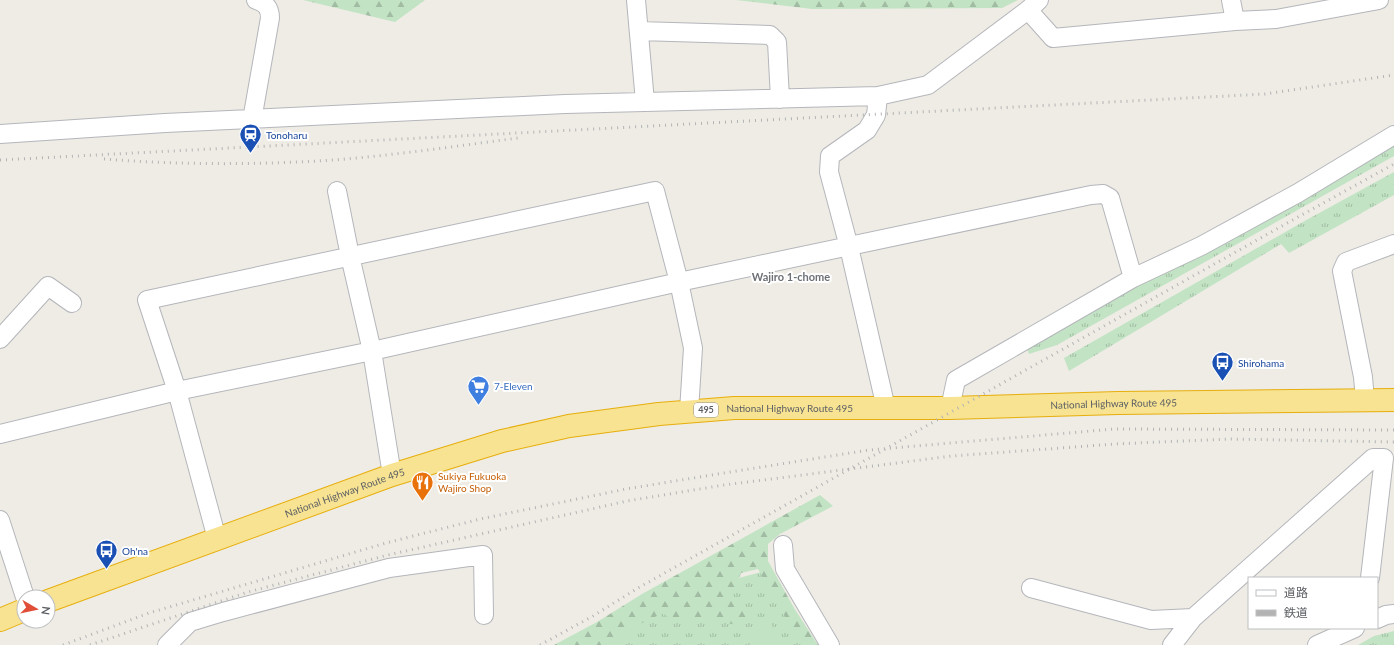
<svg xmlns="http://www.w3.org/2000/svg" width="1394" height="645" viewBox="0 0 1394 645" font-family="Lato,'Noto Sans JP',sans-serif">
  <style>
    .grass { fill: url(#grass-tufts) }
    .forest { fill: url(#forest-firs) }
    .pitch { fill: #c2e4c4 }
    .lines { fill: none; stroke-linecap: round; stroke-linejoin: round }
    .minor-casing { stroke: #b5b6bb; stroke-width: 20 }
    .highway-casing { stroke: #e7ae0c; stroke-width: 24 }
    .minor { stroke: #fff; stroke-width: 18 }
    .highway { stroke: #f7e392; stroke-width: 22 }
    .rail { stroke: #b3b3b4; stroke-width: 3; stroke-dasharray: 1 5; stroke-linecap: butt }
    .labels { text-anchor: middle; stroke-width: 4; stroke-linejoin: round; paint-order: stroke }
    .shield { fill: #fff; stroke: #8d8f92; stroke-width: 1 }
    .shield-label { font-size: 9px; font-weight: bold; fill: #5c5f64 }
    .transit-label { font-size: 10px; fill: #164399; stroke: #fff; text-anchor: start }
    .shop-label { font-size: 10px; fill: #366cbe; stroke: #fff; text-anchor: start }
    .street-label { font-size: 10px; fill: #5c5f64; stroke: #fff }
    .food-label { font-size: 10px; fill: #c56008; stroke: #fff; text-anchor: start }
    .neighbourhood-label { font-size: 11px; font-weight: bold; fill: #6d7176; stroke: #fff }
  </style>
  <defs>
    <pattern id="grass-tufts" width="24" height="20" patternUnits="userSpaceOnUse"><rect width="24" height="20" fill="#c2e4c4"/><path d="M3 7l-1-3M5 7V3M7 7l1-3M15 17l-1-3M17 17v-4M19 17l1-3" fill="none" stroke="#a1bca3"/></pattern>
    <pattern id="forest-firs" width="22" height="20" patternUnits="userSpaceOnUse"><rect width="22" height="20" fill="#c2e4c4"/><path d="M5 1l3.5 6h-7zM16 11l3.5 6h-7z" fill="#a1bca3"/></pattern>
  </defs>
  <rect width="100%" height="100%" fill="#eeece5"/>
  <path class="grass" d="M1394,138v18l-337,189 -28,9 -4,-11z
    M1394,172v23l-105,58 -8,-9 -212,127 -5,-13 237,-135z
    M769,570l41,75h-207l57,-46z
    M1394,631v14h-36l16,-9z"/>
  <path class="forest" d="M303,0h122l-30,22z
    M736,0h282l-16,8 -190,1z
    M820,495l13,11 -53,28 -12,10v17l26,47 24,37h-17l-43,-76 -17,4 -10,24 17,19 -11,9 -35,-7 -28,4 -11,-9 -23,11 -27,21h-59l43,-23 45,-28z"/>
  <path class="pitch" d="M768,621l11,14 7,4 4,6h-40c-4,-16 4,-20 18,-24z"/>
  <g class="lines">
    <defs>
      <path id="minor" d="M636,0l9,102
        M1231,0l4,21
        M1028,10l25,28 182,-17 41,-2 103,-19
        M639,31l131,4 7,7 3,57
        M878,96l-2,19 -9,15 -37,26 -1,16 20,75 37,161
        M252,120l18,-102c0,-10 -4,-15 -14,-18
        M0,134l165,-11 400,-19 313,-8 50,-11 100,-75 11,-10
        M337,191l13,65 22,95 20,124
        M0,339l48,-53 24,17
        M1365,400l-2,-23 -21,-106 4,-9 48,-18
        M950,408l6,-28 177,-102 68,-32 97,-53 96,-58
        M0,434l177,-43 195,-40 307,-69 412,-87 12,-1 7,4 23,80
        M0,520l25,77
        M217,539l-40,-148 -30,-91 508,-109 24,91 14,66 -4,63
        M783,545l2,24 45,76
        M1031,588l120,32 42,-2
        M1377,619l9,-4 8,-1
        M167,645l23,-23 33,-10 166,-44 94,-13 1,60
        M1172,645l21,-27 180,-160h11l-14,120
        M1317,645l38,-17"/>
      <g id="highway">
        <path id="s1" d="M48,601l344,-126 110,-34 67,-15 90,-12 75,-6h216l168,-5 276,-3"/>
        <path d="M0,620l24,-10"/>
      </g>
    </defs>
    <use href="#minor" class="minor-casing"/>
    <use href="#highway" class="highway-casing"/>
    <use href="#minor" class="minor"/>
    <use href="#highway" class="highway"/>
    <path class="rail" d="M104,159c76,6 154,6 230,1 62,-5 123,-14 184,-22
      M0,160l1265,-66 129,-19
      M63,645l86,-32 237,-70 94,-24 146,-30 98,-16 145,-23 246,-21 279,1
      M90,645l158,-53 140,-37 239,-54 97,-16 228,-29 163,-12 114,-5 165,3
      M540,645l53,-29 45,-28 660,-371 96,-53"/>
  </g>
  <defs>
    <symbol id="station-pin" viewBox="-11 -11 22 30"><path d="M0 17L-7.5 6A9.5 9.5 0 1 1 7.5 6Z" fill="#1a4fb4" stroke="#fff"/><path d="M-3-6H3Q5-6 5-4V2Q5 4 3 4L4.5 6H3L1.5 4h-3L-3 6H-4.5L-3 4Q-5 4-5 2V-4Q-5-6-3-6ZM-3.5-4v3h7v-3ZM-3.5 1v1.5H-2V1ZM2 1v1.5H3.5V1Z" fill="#fff"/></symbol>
    <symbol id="bus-pin" viewBox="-11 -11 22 30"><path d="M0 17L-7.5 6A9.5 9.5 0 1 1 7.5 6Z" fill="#1a4fb4" stroke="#fff"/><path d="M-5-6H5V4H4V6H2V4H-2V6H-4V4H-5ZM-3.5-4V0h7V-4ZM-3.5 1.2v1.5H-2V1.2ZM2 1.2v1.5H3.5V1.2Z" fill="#fff"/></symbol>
    <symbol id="supermarket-pin" viewBox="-11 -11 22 30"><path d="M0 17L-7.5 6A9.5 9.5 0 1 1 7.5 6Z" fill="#3f7fe0" stroke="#fff"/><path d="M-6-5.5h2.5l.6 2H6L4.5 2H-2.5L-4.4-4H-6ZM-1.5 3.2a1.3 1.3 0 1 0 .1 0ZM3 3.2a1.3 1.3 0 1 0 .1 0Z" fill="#fff"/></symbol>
    <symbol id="restaurant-pin" viewBox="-11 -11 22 30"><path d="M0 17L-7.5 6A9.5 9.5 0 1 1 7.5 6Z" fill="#e8710a" stroke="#fff"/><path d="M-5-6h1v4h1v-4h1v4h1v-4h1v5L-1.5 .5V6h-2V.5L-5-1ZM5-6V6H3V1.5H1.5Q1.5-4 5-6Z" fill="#fff"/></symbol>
  </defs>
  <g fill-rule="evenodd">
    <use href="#station-pin" x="238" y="122" width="25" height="34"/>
    <use href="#bus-pin" x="1210" y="350" width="25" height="34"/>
    <use href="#supermarket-pin" x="466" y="374" width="25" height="34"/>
    <use href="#restaurant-pin" x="410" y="470" width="25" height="34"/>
    <use href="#bus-pin" x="94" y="538" width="25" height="34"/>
  </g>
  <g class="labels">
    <rect class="shield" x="694" y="403" width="24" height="14" rx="3"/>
    <g class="shield-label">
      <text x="706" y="413">495</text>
    </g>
    <g class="transit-label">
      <text x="266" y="139">Tonoharu</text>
      <text x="1238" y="367">Shirohama</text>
      <text x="122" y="555">Oh'na</text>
    </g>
    <g class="shop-label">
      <text x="494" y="390">7-Eleven</text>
    </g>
    <g class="street-label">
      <text dy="4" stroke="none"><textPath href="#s1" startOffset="1096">National Highway Route 495</textPath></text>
      <text dy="4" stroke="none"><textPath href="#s1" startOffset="772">National Highway Route 495</textPath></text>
      <text dy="4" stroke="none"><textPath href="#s1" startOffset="316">National Highway Route 495</textPath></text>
    </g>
    <g class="food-label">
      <text x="438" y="480">Sukiya Fukuoka<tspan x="438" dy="12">Wajiro Shop</tspan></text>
    </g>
    <g class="neighbourhood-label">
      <text x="791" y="281">Wajiro 1-chome</text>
    </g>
  </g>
  <rect x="1248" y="577" width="130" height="52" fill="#ffffff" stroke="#bebfc1"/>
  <rect x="1256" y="590" width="20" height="6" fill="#ffffff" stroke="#bebfc1"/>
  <text x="1284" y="597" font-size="12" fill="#5c5f64">道路</text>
  <rect x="1256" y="610" width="20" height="6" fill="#b3b3b4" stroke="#bebfc1"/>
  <text x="1284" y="617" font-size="12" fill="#5c5f64">鉄道</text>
  <g transform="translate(36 609) rotate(99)"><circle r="19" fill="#ffffff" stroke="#bebfc1"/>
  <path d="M0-3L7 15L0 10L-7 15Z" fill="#e04e38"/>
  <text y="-6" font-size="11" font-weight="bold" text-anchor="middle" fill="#5c5f64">N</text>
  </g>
</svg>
